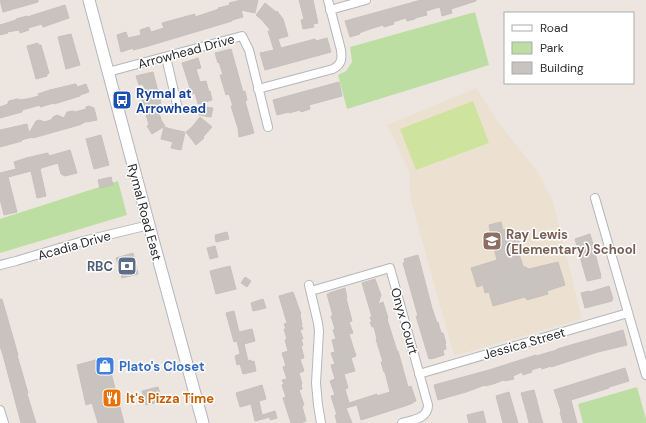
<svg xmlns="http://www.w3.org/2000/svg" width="646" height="423" viewBox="0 0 646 423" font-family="'DM Sans',sans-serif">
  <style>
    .education { fill: #ece1d1 }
    .green { fill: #bddea2 }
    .pitch { fill: #cee49e }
    .building { fill: #c8c3bf; stroke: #c8c1ba }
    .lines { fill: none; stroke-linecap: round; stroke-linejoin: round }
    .minor-casing { stroke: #b3b6be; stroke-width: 10 }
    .secondary-casing { stroke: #b3b6be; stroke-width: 13 }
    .minor { stroke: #fff; stroke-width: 8 }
    .secondary { stroke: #fff; stroke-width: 11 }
    .labels { text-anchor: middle; stroke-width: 3; stroke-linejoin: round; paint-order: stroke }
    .street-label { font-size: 13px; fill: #2c2c2c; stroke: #fff }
    .transit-label { font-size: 13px; font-weight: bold; fill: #164399; stroke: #fff; text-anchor: start }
    .education-label { font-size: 13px; font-weight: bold; fill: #785e54; stroke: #fff; text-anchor: start }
    .service-label { font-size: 13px; font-weight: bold; fill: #4e5e75; stroke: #fff; text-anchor: end }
    .shop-label { font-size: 13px; font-weight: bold; fill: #366cbe; stroke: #fff; text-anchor: start }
    .food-label { font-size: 13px; font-weight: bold; fill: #c56008; stroke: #fff; text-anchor: start }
  </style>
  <rect width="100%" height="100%" fill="#ede6e0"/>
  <path class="education" d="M476,88l23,35 38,48 16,30 29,118 -128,37 -44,-159 -1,-26 -22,-46z"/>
  <path class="green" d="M475,12l14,53 -142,44 -9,-34 8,-4 6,-9 -2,-15z
    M118,181l9,34 -127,38v-34z
    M637,387l9,32v4h-63l-5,-19z"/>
  <path class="pitch" d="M473,101l16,42 -73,27 -16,-41z"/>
  <path class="building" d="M0,0h38v2l-35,10z
    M241,0h17l-3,13 -14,-3 2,7 -11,3v1l-87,26 -12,3v-2l-12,4 -4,-17 9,-3 2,6 13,-3 -1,-5 9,-3 2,5 13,-4 -2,-5 33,-9v3l24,-8 -1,-1 12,-3 -1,-2z
    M299,0h14l5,23 -5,1 1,3 -11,2 -2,-9 3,-1z
    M421,0h55v1l-25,8 1,4 -10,3 -2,-9 -14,4 1,4 -12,3v1l-8,2 -1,-3 -13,4 1,2 -10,3 -1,-2 -13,4 -11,4 1,1 -10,3 -5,-16z
    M265,3l11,9 1,-1 6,8 5,17 -10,3 3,9 34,-9 1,2 11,-3 4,14 -66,18 -5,-17 14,-3 -6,-19h3l-9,-11 -6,-5z
    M65,5l4,13 -26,9 -1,-3 -14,4 1,2 -9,3 -1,-3 -12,2 1,1 -8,2v-10l16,-5v-1l11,-3v1z
    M71,34l9,31 -14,4 -8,-32z
    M38,43v2h3l8,28 -2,1v2l-11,3 -9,-33z
    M231,49l12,43 2,-1 2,9 -2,1 9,32 -15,4 -1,-9 -7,-22h2l-4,-12 -3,1 -6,-20h3l-4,-13 -1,1 -3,-10z
    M198,58l3,10 -5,1 4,13 6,-1 3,11 1,-1 2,9 -14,4 -3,-11 -3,1 -10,-31z
    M153,72l8,31 -4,2 4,15 4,6 -13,8 -5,-8 2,-1 -7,-26 5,-2 -4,-13 -4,1 -3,-9z
    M339,82l3,14 -33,9 1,4 -9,3 -1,-2 -11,3v-1l-12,3 -4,-15z
    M75,84h1l1,3 9,-3 3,8 -9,3v1l-26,8v-1l-14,4v-2l-18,5v2l-22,6v-11l8,-3v-2l1,-1 8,-2h2v1l8,-1 12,-3 -1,-2 12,-4z
    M89,106l5,2 3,12 -10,2v-1l-8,4 -46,13v-1l-12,3 1,1 -22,6v-17l27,-6 2,9 7,-12 4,-1 4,2 7,-2 2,-3 4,-2 7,3 3,-6 6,-1 2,1 11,-3v-2z
    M199,106l14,2 -2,9 -12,-2 1,-5z
    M200,117l12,10 -9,10 1,1 -8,7 -10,-13 6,-5z
    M164,127l11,3 10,2 -4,18 -10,-2 2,-6 -12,-3z
    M101,135l8,30 -15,4 -8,-30z
    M70,150l7,23 -12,3 -4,-2 -3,-11 -17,5v1h-1l6,27 -9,2 -6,-27 -23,6 9,35 -13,3 -4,-16v-26l16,-4 -2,-7 12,-4 22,-5 1,3z
    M111,177l2,8 -13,3 -2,-8z
    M501,222l2,8 7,-2 1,4 1,-1 2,7 4,-1 2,7 -4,1 7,21 6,3 29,-7 7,23 -18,6 1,3 -21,6 -2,-3 -32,9 -4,-14 -4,1 -2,-8 -6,2 -6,-19 26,-8 -3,-12 -4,1 -2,-7 4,-1 -3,-16z
    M227,232l2,7 -13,3 -1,-7z
    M590,234l4,14 2,5h-1l6,23h-1l1,2 -14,3 -12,-42z
    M215,246l3,11 -8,2 -3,-11z
    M133,253l5,21 -16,4 -6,-20z
    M418,255l15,57v-1l4,12 1,-1 3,11h2l3,10 -1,1 1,5 -3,1 1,5 -13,4v-1l-2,1 -9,-30 -4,-13h2l-15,-53 2,-1 -1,-3z
    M230,266l6,23 -20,5 -6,-23z
    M245,277l6,4 -4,6 -6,-4z
    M375,279l6,16 -3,9 5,-2 5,16 -1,1 10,32h1l10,36 3,-1 5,15 -3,1v1l-8,3 -44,14 -4,-15 -11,3 6,15h-15l-2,-8h2l-6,-19 4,-1 -5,-14 5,-2 -4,-14 4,-1 -4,-11 4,-1 -3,-12 4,-1 -3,-9 2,-1 -4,-13h2l-6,-22h2v-1l16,-5 2,10h-1l6,23 -3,1 4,11 -4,1 7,22 -5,2 4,13 -11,3 4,14 -3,1 4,14 28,-9v2l13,-4 -5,-20h-1l-3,-10h2l-7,-23h1l-3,-12h-2l-2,-5h2l-2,-5h2l-10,-34z
    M609,286l4,13h-1v2l-27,7 -4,-15 8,-2 1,1z
    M293,292l8,22h-1l2,11h-1l2,4 -3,1 3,9h-2l2,6 -2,1 3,12 -4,1 4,12 -5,2 3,11 -1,1 1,4 -3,1 5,15 -2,1 4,15 -5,2h-10l-8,-25 3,-1 -4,-12 2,-1 -2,-4 5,-1 -4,-12 3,-1 -4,-13 6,-2 -3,-11 2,-1 -3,-10h2l-2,-5 3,-1 -8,-27z
    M0,299h2l16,56h-1l11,38 -1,1 9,29h-15l-18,-68 -3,-9z
    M263,299l3,9 -13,3 -2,-8z
    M234,311l5,21 13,-3 3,12 -11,3 4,17 3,-1v2l3,-1 2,10 -13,3 -3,-10 -3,1 -2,-9 5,-2 -3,-13 -3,1 -8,-29z
    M623,330l4,15 -29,7 -47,15v-1l-9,3 -1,-2 -10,3 1,2 -9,3 -1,-3 -9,4 1,3 -9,2 -1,-1 -11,4 -8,2v-1l-19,7 -28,8 -4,-15 55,-15 47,-15 1,1 9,-3 11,-3v-1z
    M107,357l17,66h-26l-6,-20 -6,2 -9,-40z
    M625,368l4,13 -20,6v1l-38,12 6,23h-14l-3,-11 1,-1 -7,-21z
    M262,385l4,14 -7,2 3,14 13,-4 2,7 -7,2v-3l-15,4 -4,-17 -11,3 -4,-14z
    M158,387l4,14 -16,4 -4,-14z
    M534,390l7,27 2,6h-14l-2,-9 -6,-21z
    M509,392l9,31h-15l-7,-27z
    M483,411l3,12h-17l-2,-8z"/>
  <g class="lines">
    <defs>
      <path id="minor" d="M330,10l36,-10
        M166,57l12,52
        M108,72l134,-36 7,14 19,77
        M258,89l75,-20c9,-5 9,-10 8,-19l-13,-50
        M595,198l51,177
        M0,265l16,-4 67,-20 66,-16
        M309,285l9,38 1,8 -3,52 2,22 3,18
        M311,291l79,-23 38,137c0,14 -16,15 -26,18
        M419,374l209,-61
        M0,410l4,13"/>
      <path id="secondary" d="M89,0l60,225 54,198"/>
    </defs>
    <use href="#minor" class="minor-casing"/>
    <use href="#secondary" class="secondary-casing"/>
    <use href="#minor" class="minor"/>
    <use href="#secondary" class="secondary"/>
  </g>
  <defs>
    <symbol id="bus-square" viewBox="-11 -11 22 22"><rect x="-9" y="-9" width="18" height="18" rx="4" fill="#1a4fb4" stroke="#fff"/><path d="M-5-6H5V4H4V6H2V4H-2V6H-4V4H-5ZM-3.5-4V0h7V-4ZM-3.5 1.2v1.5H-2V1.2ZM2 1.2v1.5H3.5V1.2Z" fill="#fff"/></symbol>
    <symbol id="school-square" viewBox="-11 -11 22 22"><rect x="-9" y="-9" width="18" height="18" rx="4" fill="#8d6e63" stroke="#fff"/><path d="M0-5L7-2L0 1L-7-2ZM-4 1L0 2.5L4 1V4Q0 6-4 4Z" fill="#fff"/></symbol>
    <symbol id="bank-square" viewBox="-11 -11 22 22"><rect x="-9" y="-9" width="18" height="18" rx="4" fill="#5c6f8a" stroke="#fff"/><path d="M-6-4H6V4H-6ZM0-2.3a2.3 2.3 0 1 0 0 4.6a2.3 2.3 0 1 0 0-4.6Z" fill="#fff"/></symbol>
    <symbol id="shop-square" viewBox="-11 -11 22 22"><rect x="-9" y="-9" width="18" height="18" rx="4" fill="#3f7fe0" stroke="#fff"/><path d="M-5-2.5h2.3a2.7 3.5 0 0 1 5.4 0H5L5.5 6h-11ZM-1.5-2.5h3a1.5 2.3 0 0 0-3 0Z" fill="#fff"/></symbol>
    <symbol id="restaurant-square" viewBox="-11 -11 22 22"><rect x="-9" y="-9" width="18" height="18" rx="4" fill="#e8710a" stroke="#fff"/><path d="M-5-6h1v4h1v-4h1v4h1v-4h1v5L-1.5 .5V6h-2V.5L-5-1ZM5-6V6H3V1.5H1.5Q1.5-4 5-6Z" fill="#fff"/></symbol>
  </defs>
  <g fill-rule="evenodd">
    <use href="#bus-square" x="111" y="89" width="22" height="22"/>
    <use href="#school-square" x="481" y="230" width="22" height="22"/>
    <use href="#bank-square" x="116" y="255" width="22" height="22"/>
    <use href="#shop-square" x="94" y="355" width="22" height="22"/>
    <use href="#restaurant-square" x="101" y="387" width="22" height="22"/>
  </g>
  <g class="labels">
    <g class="street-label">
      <text transform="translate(186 51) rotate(-15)" y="5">Arrowhead Drive</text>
      <text transform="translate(145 212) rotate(75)" y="5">Rymal Road East</text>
      <text transform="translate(74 245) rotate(-16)" y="5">Acadia Drive</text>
      <text transform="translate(405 321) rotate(74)" y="5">Onyx Court</text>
      <text transform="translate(524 343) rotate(-16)" y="5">Jessica Street</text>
    </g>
    <g class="transit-label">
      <text x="136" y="98">Rymal at<tspan x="136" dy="15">Arrowhead</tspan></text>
    </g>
    <g class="education-label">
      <text x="506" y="239">Ray Lewis<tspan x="506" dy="15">(Elementary) School</tspan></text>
    </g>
    <g class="service-label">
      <text x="113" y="271">RBC</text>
    </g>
    <g class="shop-label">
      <text x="119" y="371">Plato's Closet</text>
    </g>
    <g class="food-label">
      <text x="126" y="403">It's Pizza Time</text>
    </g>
  </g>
  <rect x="504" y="12" width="130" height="72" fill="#ffffff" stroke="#ababab"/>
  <rect x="512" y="25" width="20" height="6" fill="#ffffff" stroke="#ababab"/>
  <text x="540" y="32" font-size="12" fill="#2c2c2c">Road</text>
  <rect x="512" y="42" width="20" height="12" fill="#bddea2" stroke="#ababab"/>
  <text x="540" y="52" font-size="12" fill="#2c2c2c">Park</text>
  <rect x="512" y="62" width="20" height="12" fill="#c8c3bf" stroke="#ababab"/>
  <text x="540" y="72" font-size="12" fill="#2c2c2c">Building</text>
</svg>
